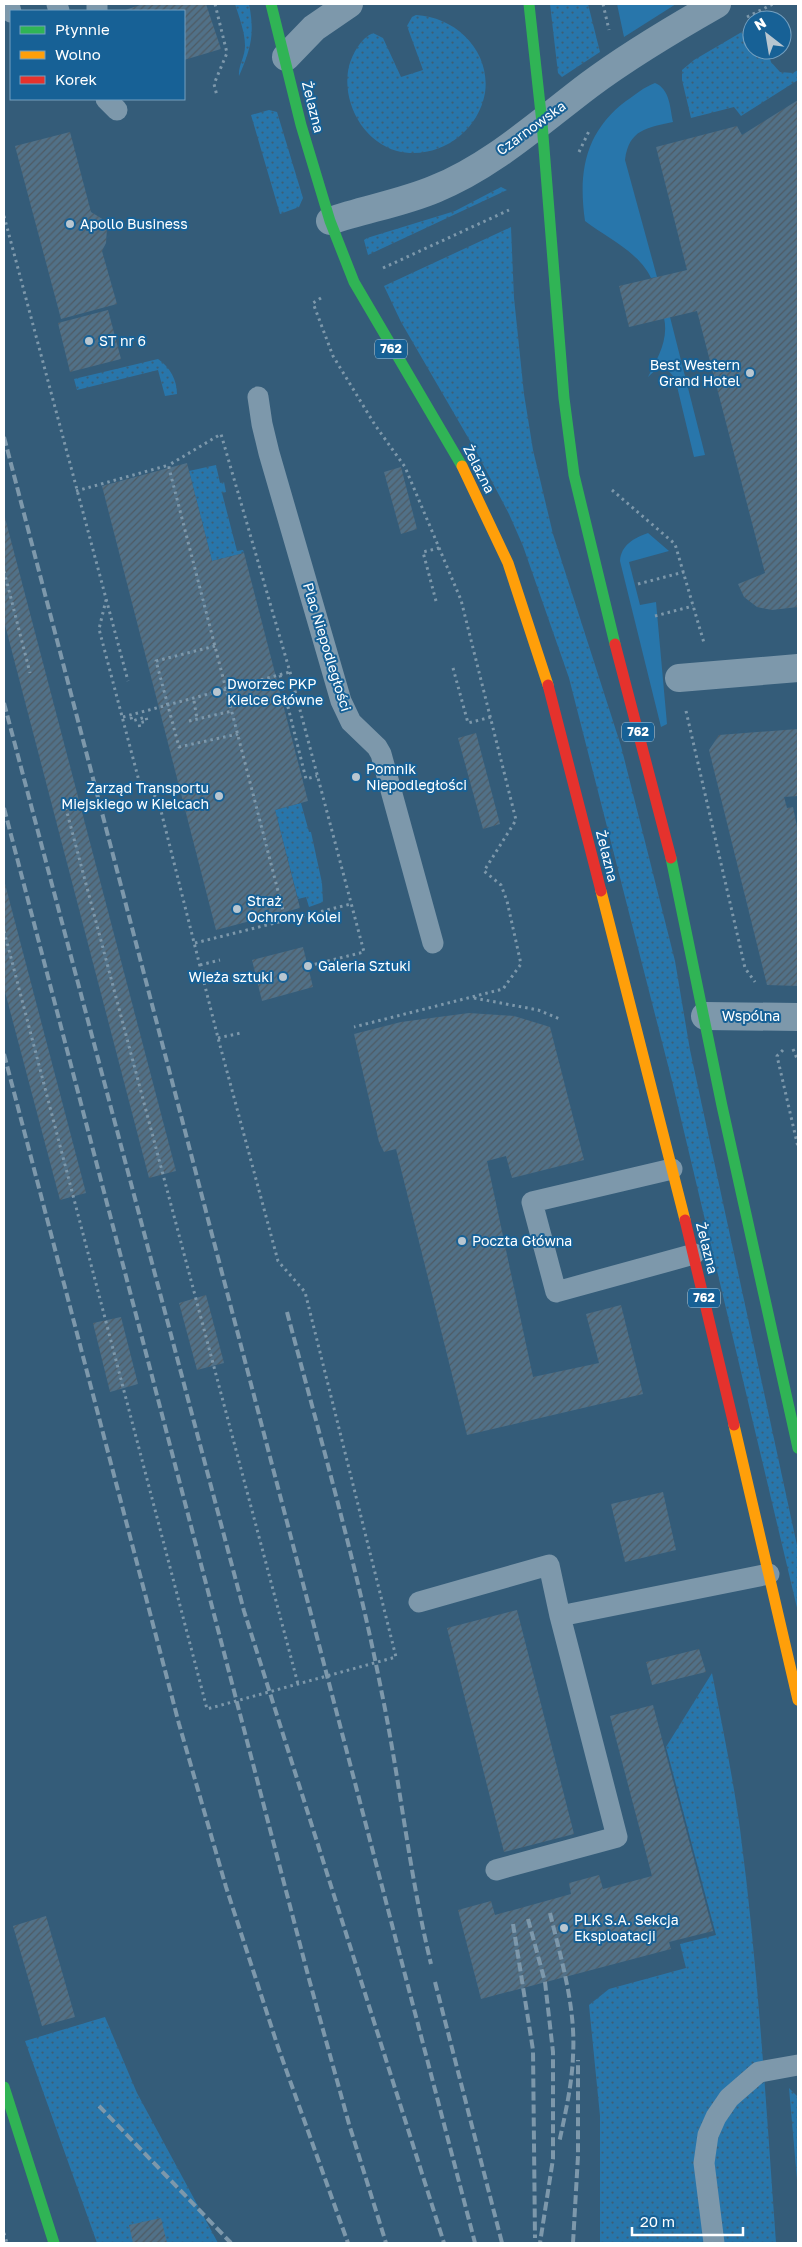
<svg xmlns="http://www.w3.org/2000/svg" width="802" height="2247" viewBox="0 0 802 2247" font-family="'Golos Text',sans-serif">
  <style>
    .grass { fill: url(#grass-dots) }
    .garden { fill: #2876ab }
    .building { fill: url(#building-hatch) }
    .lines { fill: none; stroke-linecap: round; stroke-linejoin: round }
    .path { stroke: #7d98ab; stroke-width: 3; stroke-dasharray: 2.5 4; stroke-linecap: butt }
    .lane { stroke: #7d98ab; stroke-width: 21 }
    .street { stroke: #7d98ab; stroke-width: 28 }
    .fast { stroke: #30b455; stroke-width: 11 }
    .slow { stroke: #ff9f0a; stroke-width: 11 }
    .jam { stroke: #e5322d; stroke-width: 11 }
    .rail { stroke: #7d98ab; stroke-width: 4; stroke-dasharray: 9 4; stroke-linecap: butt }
    .poi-dot { fill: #b8c6d0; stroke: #176196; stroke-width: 2 }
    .labels { text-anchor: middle; stroke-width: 4; stroke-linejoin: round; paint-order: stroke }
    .shield { fill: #176196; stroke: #b9d0e0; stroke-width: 1 }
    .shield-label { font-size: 12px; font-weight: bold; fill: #fff }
    .street-label { font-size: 14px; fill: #fff; stroke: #176196 }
    .poi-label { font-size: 14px; fill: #fff; stroke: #176196; text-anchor: start }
  </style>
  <defs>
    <pattern id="grass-dots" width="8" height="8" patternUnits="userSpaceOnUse" patternTransform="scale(1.25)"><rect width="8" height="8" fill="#2876ab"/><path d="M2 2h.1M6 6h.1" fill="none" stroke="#3c5f77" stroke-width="1.8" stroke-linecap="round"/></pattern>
    <pattern id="building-hatch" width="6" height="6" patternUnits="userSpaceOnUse" patternTransform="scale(1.25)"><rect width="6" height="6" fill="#517188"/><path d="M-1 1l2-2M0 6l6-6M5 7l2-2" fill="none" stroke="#4e5b64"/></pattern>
  </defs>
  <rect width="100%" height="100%" fill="#345c79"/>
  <path class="grass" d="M235,4h14c6,30 2,44 -10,72 -1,-10 6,-19 6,-30 0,-14 -6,-29 -10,-42z
    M550,4h38l12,48 -38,25 -4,-4z
    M416,15c40,2 75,36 69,78 -7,40 -48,68 -88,58 -35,-10 -56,-50 -48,-85 4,-13 11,-27 24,-33l10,5 18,39 22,-7 -16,-44 5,-9z
    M752,26v24h15l4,12 9,10 13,1 5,-3v10l-57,36 -7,-9 -43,11 -9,-38v-10l12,-10z
    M269,110l8,2 26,86 -4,9 -19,7 -29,-99z
    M501,187l6,3 -139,65 -4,-15 3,-2 88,-27z
    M511,227l3,71 10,96 9,56 20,84 68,212 54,215 15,89 108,500v62l-126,-531 -103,-403 -46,-132 -14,-32 -32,-61 -76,-131 -17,-36z
    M158,359c12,8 19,21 19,35l-12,2 -7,-26 -81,20 -3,-11z
    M216,465l4,18 4,-1 2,10 -4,1 15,58 6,-1 1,3 -32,8 -23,-90z
    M301,803l8,29h2l11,51 1,19 -14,5 -3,-10 -8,2 -23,-89z
    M712,1673c10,52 21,104 28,156 18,137 26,276 36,414h-176v-127l-11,-111 20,-16 77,-21 -6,-24 36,-9 -50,-188z
    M105,2017l32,76 81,150h-121l-72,-202z
    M789,2088l9,9v94z"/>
  <path class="garden" d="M617,4h59l-52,33z
    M655,83c15,6 15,25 18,39 -26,6 -44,7 -48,38l32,117 -6,1c-12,-26 -44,-40 -66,-57 -7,-49 0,-89 41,-120 9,-6 18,-14 29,-18z
    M670,317l35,138 -11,2 -19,-79 -13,-14 -14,13c9,-18 21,-37 16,-59z
    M648,533l21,18 -40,11 11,43 16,-3 11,122 -6,3 -41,-166c1,-16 14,-23 28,-28z"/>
  <path class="building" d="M143,4h63l15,45 -37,11v-49h-62z
    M798,100v507l-26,3 -15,-3 -13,-10 -6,-13 27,-11 -68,-262 -68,16 -10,-41 68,-16 -31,-123 81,-21 5,9z
    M70,132l21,80 13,8 3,8 -1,15 -4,8 15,53 -56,15 -46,-173z
    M108,310l13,49 -51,13 -12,-49z
    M187,463l25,98 32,-8 64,248 -33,9 25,98 -84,22 -114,-444z
    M401,467l16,62 -16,5 -17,-62z
    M4,514l172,657 -27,7 -145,-557z
    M798,729v67l-14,1 3,11 6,-1 5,25v154l-31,-1 -58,-235 10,-15z
    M476,733l24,91 -17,5 -25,-91z
    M4,880l82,313 -26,7 -56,-212z
    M303,947l10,40 -51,14 -10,-41z
    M469,1013l45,3 36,11 34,133 -72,18 -6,-22 -19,5 46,216 66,-14 -13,-49 35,-9 22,89 -176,41 -71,-286 -12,3 -5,-10 -25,-108 47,-12z
    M206,1295l18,68 -27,7 -18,-67z
    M121,1317l17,67 -28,8 -17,-69z
    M663,1492l13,58 -51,12 -14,-58z
    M517,1610l57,224 -70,18 -57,-224z
    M699,1649l7,23 -54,13 -6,-23z
    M653,1705l60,226 -44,11 2,7 -190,50 -23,-89 33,-9 4,14 76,-21 -2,-11 30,-8 4,14 49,-13 -42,-160z
    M46,1916l29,101 -33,9 -29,-100z
    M161,2218l6,25h-34l-4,-18z"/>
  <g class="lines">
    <path class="path" d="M215,4l12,49 -13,31 3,12
      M603,4l6,26
      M747,17l26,-13
      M579,152l11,-23
      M4,216l124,465
      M383,268l126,-58
      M321,298l-8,5 20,53 42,69 30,42 56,133 55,220 -32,51 17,14 6,16 14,63 -18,25 -149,38
      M612,490l63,54 29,99
      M76,491l93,-26
      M4,571l26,102
      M638,584l46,-12
      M436,601l-13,-49 16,-4
      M655,616l38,-10
      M215,646l-59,15 23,86 59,-13
      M453,668l15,55 23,-6
      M280,675l26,104 11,-3
      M194,701l3,18
      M686,711l59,257 10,14
      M123,717l167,-45
      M131,717l1,4 14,-4 1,4 -8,2 1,6
      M189,721l43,-10
      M64,801l234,883
      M286,922l-117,-454v-3l52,-31 69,238 74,280 -56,14
      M4,931l203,778 189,-52 -91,-365 -27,-31 -60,-223 -60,-239 -19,-18 -40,-152 7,-29
      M195,943l156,-39
      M200,965l20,-5
      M474,998l64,12 22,9
      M218,1038l23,-5
      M793,1049l5,12
      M783,1050l-6,6 21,91
      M4,2233l3,10"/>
    <path class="lane" d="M9,4l2,8
      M57,4l2,7
      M97,4v7
      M106,99l11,11
      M258,397l4,27 7,29 72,248 10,21 26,25 4,7 52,189
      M672,1169l-140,33 24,90 138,-38
      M419,1602l130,-37 11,51 209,-42
      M496,1870l121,-33 -57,-221
      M714,2243l-10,-80 4,-28 8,-18 13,-19 30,-26 39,-7"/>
    <path class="street" d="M286,57l28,-29 35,-24
      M330,221c35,-12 72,-18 105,-32 57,-23 105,-67 154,-104 40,-30 84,-56 128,-81
      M679,678l119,-10
      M705,1016l93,1"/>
    <path class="fast" d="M271,4l30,121 29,96 24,61 108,184
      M529,4l13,119 22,275 10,77 41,169
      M671,858l51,248 76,342
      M4,2087l50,156"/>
    <path class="slow" d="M462,466l46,97 40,122
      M601,891l84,329
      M734,1425l64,275"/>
    <path class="jam" d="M615,644l56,214
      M548,685l53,206
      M685,1220l49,205"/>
    <path class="rail" d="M4,437l471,1806
      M4,703l240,908 200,632
      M4,808l305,1171 40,145 37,119
      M4,1054l175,670 47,163 52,160 70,196
      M287,1312c33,125 69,250 94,377 19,91 28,184 50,275
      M550,1913c11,46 26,94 23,143 -1,29 -8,59 -14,87
      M528,1919l17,63 8,70v107l-13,84
      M513,1924l20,126 2,188
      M435,1982l67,261
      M99,2106l132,137
      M573,2243l5,-87v-96"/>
  </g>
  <g class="poi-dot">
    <circle cx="70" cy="224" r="5"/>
    <circle cx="89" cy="341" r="5"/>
    <circle cx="750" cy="373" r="5"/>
    <circle cx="217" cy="692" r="5"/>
    <circle cx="356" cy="777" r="5"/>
    <circle cx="219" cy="796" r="5"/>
    <circle cx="237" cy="909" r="5"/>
    <circle cx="308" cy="966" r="5"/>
    <circle cx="283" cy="977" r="5"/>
    <circle cx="462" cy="1241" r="5"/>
    <circle cx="564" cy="1928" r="5"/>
  </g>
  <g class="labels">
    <g class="shield">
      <rect x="375" y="339.5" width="32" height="19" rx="4"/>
      <rect x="622" y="722.5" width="32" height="19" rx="4"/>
      <rect x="688" y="1288.5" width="32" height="19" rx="4"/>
    </g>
    <g class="shield-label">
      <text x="391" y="353">762</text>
      <text x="638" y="736">762</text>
      <text x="704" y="1302">762</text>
    </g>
    <g class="street-label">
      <text transform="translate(313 107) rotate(76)" y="5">Żelazna</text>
      <text transform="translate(531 128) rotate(-36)" y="5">Czarnowska</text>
      <text transform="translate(479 469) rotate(63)" y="5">Żelazna</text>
      <text transform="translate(327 647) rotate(73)" y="5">Plac Niepodległości</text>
      <text transform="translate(607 856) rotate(76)" y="5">Żelazna</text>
      <text x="751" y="1021">Wspólna</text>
      <text transform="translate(707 1248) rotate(76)" y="5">Żelazna</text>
    </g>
    <g class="poi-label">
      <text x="80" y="229">Apollo Business</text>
      <text x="99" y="346">ST nr 6</text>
      <text x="740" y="370" text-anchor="end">Best Western<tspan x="740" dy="16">Grand Hotel</tspan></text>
      <text x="227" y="689">Dworzec PKP<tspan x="227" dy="16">Kielce Główne</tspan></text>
      <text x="366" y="774">Pomnik<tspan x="366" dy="16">Niepodległości</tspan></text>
      <text x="209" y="793" text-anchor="end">Zarząd Transportu<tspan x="209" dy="16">Miejskiego w Kielcach</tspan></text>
      <text x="247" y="906">Straż<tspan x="247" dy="16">Ochrony Kolei</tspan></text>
      <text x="318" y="971">Galeria Sztuki</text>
      <text x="273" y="982" text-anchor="end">Wieża sztuki</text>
      <text x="472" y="1246">Poczta Główna</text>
      <text x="574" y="1925">PLK S.A. Sekcja<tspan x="574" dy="16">Eksploatacji</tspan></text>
    </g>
  </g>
  <rect width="802" height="2247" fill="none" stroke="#ffffff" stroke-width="10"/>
  <rect x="10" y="10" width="175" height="90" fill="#176196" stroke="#74a0c0"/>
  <rect x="20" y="26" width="25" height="8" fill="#30b455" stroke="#74a0c0"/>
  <text x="55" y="35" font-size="15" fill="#ffffff">Płynnie</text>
  <rect x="20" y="51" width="25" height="8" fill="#ff9f0a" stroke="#74a0c0"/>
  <text x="55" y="60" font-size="15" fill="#ffffff">Wolno</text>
  <rect x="20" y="76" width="25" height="8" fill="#e5322d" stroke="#74a0c0"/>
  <text x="55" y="85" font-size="15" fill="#ffffff">Korek</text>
  <g transform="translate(767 35) rotate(329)"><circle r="24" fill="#176196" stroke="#74a0c0"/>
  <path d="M0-4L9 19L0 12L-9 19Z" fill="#b8c6d0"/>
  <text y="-8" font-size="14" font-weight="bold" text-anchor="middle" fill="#ffffff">N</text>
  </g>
  <path d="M632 2227v8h111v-8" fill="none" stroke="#ffffff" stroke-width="2.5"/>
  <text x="640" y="2227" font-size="15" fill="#ffffff" stroke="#176196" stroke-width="4" paint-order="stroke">20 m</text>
</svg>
